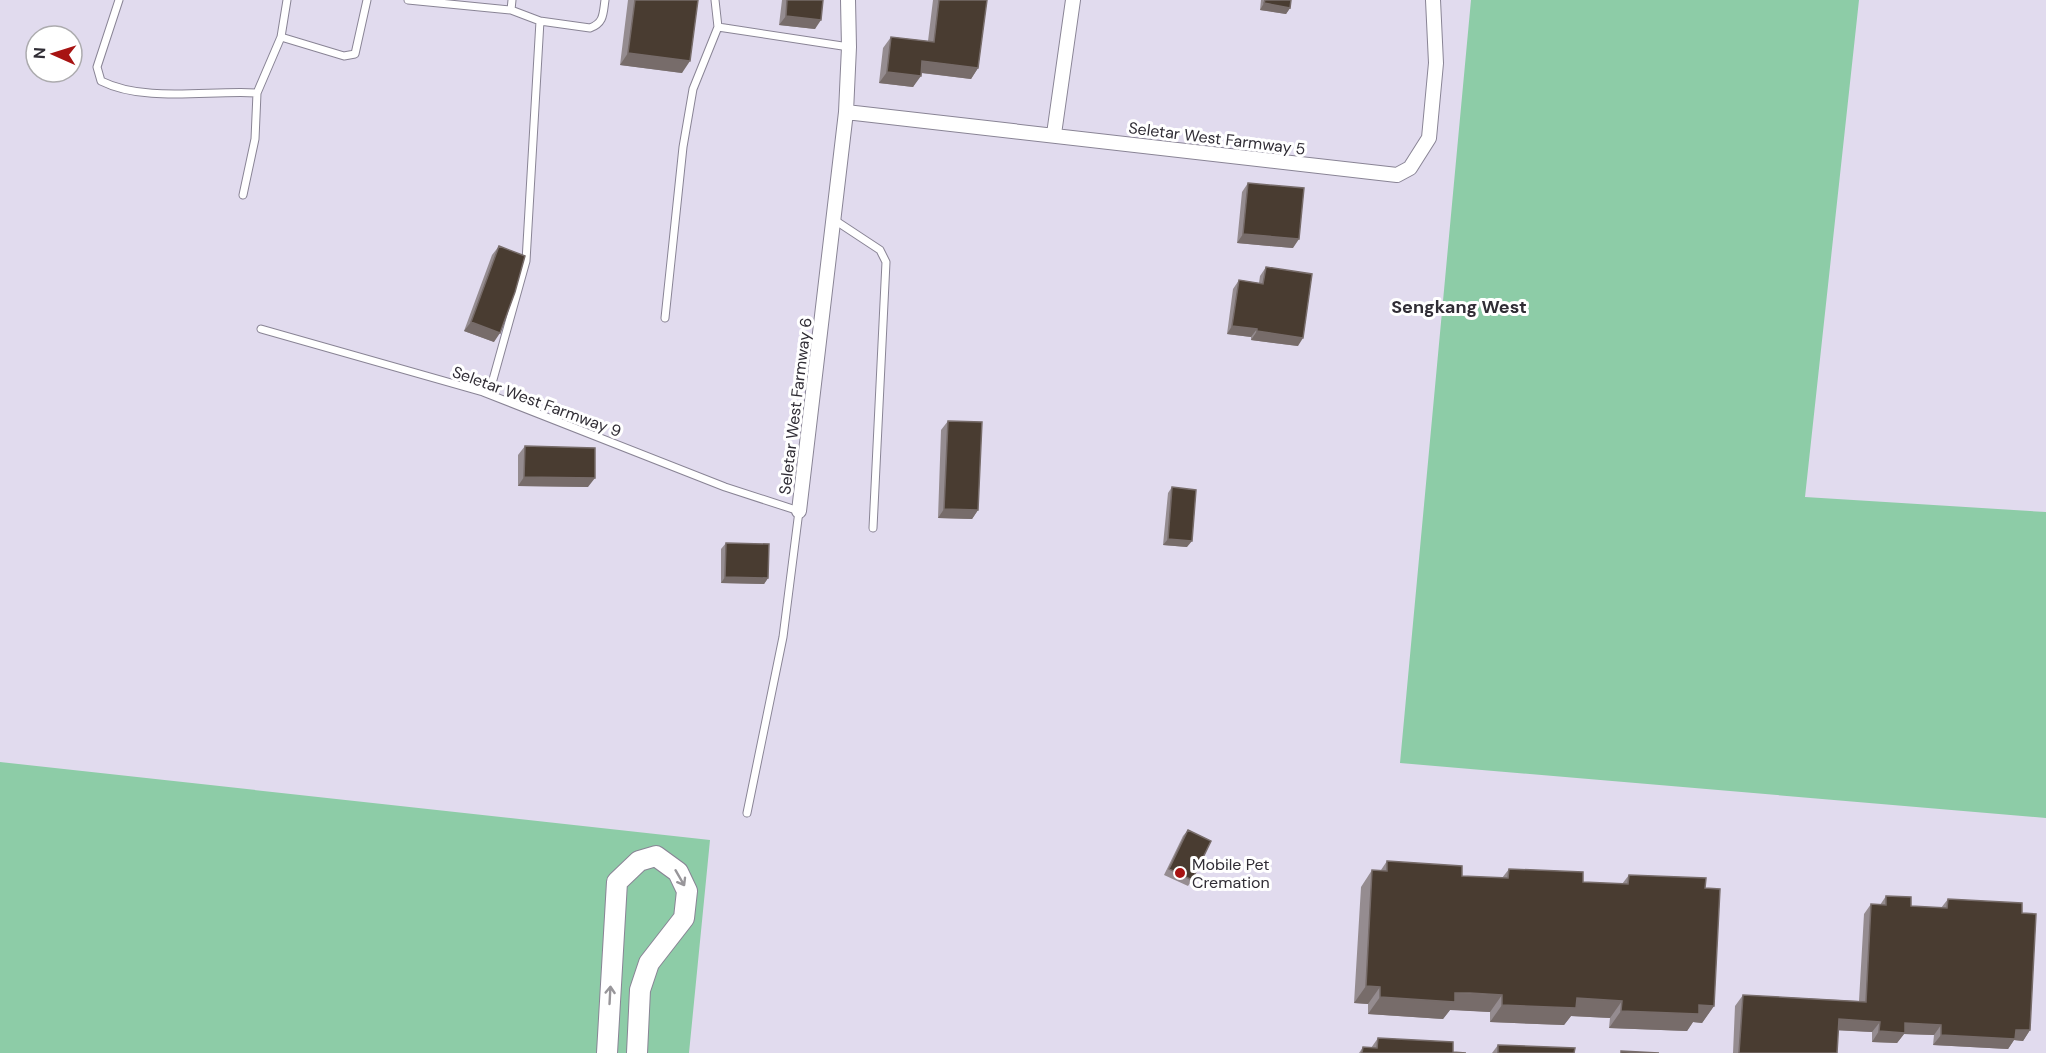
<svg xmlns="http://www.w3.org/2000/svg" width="2046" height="1053" viewBox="0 0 2046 1053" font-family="'DM Sans',sans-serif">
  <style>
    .green { fill: #8dcca7 }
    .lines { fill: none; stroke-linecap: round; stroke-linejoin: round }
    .lane-casing { stroke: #898495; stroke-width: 9 }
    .street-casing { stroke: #898495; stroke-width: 16 }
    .secondary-casing { stroke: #898495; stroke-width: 22 }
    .lane { stroke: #fff; stroke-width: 7 }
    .street { stroke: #fff; stroke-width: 14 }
    .secondary { stroke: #fff; stroke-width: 20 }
    .wall { fill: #958c90 }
    .shaded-wall { fill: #776c6a }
    .building { fill: #493c31; stroke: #776c6a; stroke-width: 1.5 }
    .oneway { stroke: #98969a }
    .poi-dot { fill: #a71312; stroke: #fff; stroke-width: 2 }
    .labels { text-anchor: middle; stroke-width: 6; stroke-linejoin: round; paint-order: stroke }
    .street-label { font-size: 16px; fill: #302d35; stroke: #fff }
    .poi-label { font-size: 16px; fill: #302d35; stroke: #fff; text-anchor: start }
    .neighbourhood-label { font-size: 18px; font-weight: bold; fill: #302d35; stroke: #fff }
  </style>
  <rect width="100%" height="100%" fill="#e1dbee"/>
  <path class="green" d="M1471,0h388l-54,497 241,15v306l-646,-55z
    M0,762l710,78 -21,213h-689z"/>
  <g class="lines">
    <defs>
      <path id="lane" d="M119,0l-22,67 4,14c44,22 107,9 156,12
        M408,0l103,10 29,11 50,7c14,-5 13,-14 15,-28
        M511,10l1,-10
        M718,27l131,20
        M281,37l63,19 11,-2 12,-54
        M243,195l12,-56 2,-46 24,-56 6,-37
        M833,219l47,31 6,12 -13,266
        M665,318l18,-171 10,-58 25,-62 -3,-27
        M261,329l222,63 242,95 74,24 -16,126 -36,176
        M489,394l37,-133 14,-240"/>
      <path id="street" d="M846,112l551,63 13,-7 19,-30 7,-75 -3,-63
        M1054,134l19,-134
        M799,511l47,-399 3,-65 -1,-47"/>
      <path id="secondary" d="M607,1053l10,-171 22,-21 17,-5 22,16 9,19 -3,27 -35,45 -9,27 -3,63"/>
    </defs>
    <use href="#lane" class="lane-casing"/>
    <use href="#street" class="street-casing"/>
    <use href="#secondary" class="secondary-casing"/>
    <use href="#lane" class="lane"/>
    <use href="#street" class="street"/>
    <use href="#secondary" class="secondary"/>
  </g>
  <path class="wall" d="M628,0h70l-16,73 -62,-8z
    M782,0h41l-8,29 -36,-4z
    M933,0h54l-9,68 -7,11 -50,-6 -8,14 -34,-4 4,-35 8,-11 37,4z
    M1261,0h30l-1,8 -4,6 -26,-4z
    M1248,183l45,65 -56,-5 5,-51z
    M499,246l-5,96 -30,-11 28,-76z
    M1266,267l32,79 -47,-6v-3l-24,-3 6,-45 6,-9 20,3 1,-7z
    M948,421l30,89 -6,9 -34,-1 3,-88z
    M525,446l63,41 -70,-1v-31z
    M1172,487l15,60 -24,-2 5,-52z
    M726,543l42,35 -4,6 -43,-1v-34z
    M1188,830l4,50 -4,6 -24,-11 19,-39z
    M1387,861l75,15 40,2 7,-9 74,13 39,2 7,-9 76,13 9,118 -12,17 -9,-1 -6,9 -78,-3 1,-10 -39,-2 -7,9 -74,-3v-10l-32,-2h-8l-7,9 -75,-5v-10l-14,-1 7,-116 11,-17h9z
    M1886,896l25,10 30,2 7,-9 74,14 8,117 -7,11 -9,-1 -6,9 -75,-4 1,-10 -30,-1 -7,9 -25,-1v-10l-34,-2 -1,23h-104l2,-47 8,-11 116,6 5,-87 7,-10 9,1z
    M1378,1038l75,14 13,1h-107l4,-6 8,1z
    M1498,1045l76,8h-82z"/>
  <path class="shaded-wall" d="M1264,3l26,5 -4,6 -26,-4z
    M786,16l35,4 -6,9 -36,-4z
    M628,53l62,8 -8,12 -62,-8z
    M922,61l56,7 -7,11 -56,-7z
    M887,72l34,4 -8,11 -34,-4z
    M1243,234l56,5 -6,9 -56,-5z
    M471,322l29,11 -6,9 -30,-11z
    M1232,326l25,3 -6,8 -24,-3z
    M1257,331l46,7 -5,8 -47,-6z
    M524,477l71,1 -7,9 -70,-1z
    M944,509l34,1 -6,9 -34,-1z
    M1168,539l24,2 -5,6 -24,-2z
    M725,577l43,1 -4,6 -43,-1z
    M1366,986l14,1 -12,17 -14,-1z
    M1455,993l47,2 -12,17 -40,-2 -7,9 -75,-5 12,-17z
    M1577,998l45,3 -12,17 -39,-2 -7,9 -74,-3 12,-17z
    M1699,1005l15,1 -12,17 -9,-1 -6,9 -78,-3 12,-17z
    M1839,1019l41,3 -8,10 -40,-2z
    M1905,1023l36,2 -7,10 -30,-1 -7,9 -25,-1 7,-11z
    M2016,1030h14l-7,11 -9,-1 -6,9 -75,-4 8,-10z"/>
  <path class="building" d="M635,0h63l-8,61 -62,-8z
    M787,0h36l-2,20 -35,-4z
    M939,0h48l-9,68 -56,-7 -1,15 -34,-4 4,-35 43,5z
    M1265,0h26l-1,8 -26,-5z
    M1248,183l56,5 -5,51 -56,-5z
    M499,246l26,10 -10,36 -15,41 -29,-11z
    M1266,267l46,7 -9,64 -46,-7v-2l-25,-3 7,-46 24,4z
    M948,421l34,1 -4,88 -34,-1z
    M525,446l70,2v30l-71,-1z
    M1172,487l24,3 -4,51 -24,-2z
    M726,543l43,1 -1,34 -43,-1z
    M1188,830l23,11 -19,39 -23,-11z
    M1387,861l75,5v10l46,2 1,-9 74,3v10l45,2 1,-9 77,3 -1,10 15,1 -6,117 -15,-1v9l-78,-3 1,-10 -45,-3 -1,10 -74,-3v-10l-32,-2h-15v9l-75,-5v-10l-14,-1 6,-116 15,1z
    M1886,896l25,1v9l36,2 1,-9 74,4v10l14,1 -6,116h-14l-1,9 -74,-4v-10l-36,-2v10l-26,-2 1,-9 -41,-3 -2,34h-98l4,-58 123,7 5,-98 15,1z
    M1378,1038l75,4v10l13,1h-104l1,-6 14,1z
    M1498,1045l77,3 -1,5h-76z
    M1621,1051l38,2h-38z"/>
  <defs><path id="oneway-shaft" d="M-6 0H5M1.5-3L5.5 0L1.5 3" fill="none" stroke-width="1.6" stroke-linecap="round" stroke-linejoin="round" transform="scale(1.5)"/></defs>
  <g class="oneway">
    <use href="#oneway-shaft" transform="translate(680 878) rotate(60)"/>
    <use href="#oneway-shaft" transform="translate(610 995) rotate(-87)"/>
  </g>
  <circle class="poi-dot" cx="1180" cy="873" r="6"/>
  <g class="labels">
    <g class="street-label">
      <text transform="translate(1217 138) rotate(7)" y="6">Seletar West Farmway 5</text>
      <text transform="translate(537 401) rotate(20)" y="6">Seletar West Farmway 9</text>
      <text transform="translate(795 406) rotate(-83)" y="6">Seletar West Farmway 6</text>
    </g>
    <g class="poi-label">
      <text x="1192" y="870">Mobile Pet<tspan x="1192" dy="18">Cremation</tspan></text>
    </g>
    <g class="neighbourhood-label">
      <text x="1459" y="313">Sengkang West</text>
    </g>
  </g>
  <g transform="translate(54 54) rotate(273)"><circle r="28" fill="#ffffff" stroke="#acabae" stroke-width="1.5"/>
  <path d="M0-4.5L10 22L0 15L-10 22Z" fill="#a71312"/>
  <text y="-9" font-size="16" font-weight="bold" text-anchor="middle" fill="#302d35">N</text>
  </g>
</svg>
